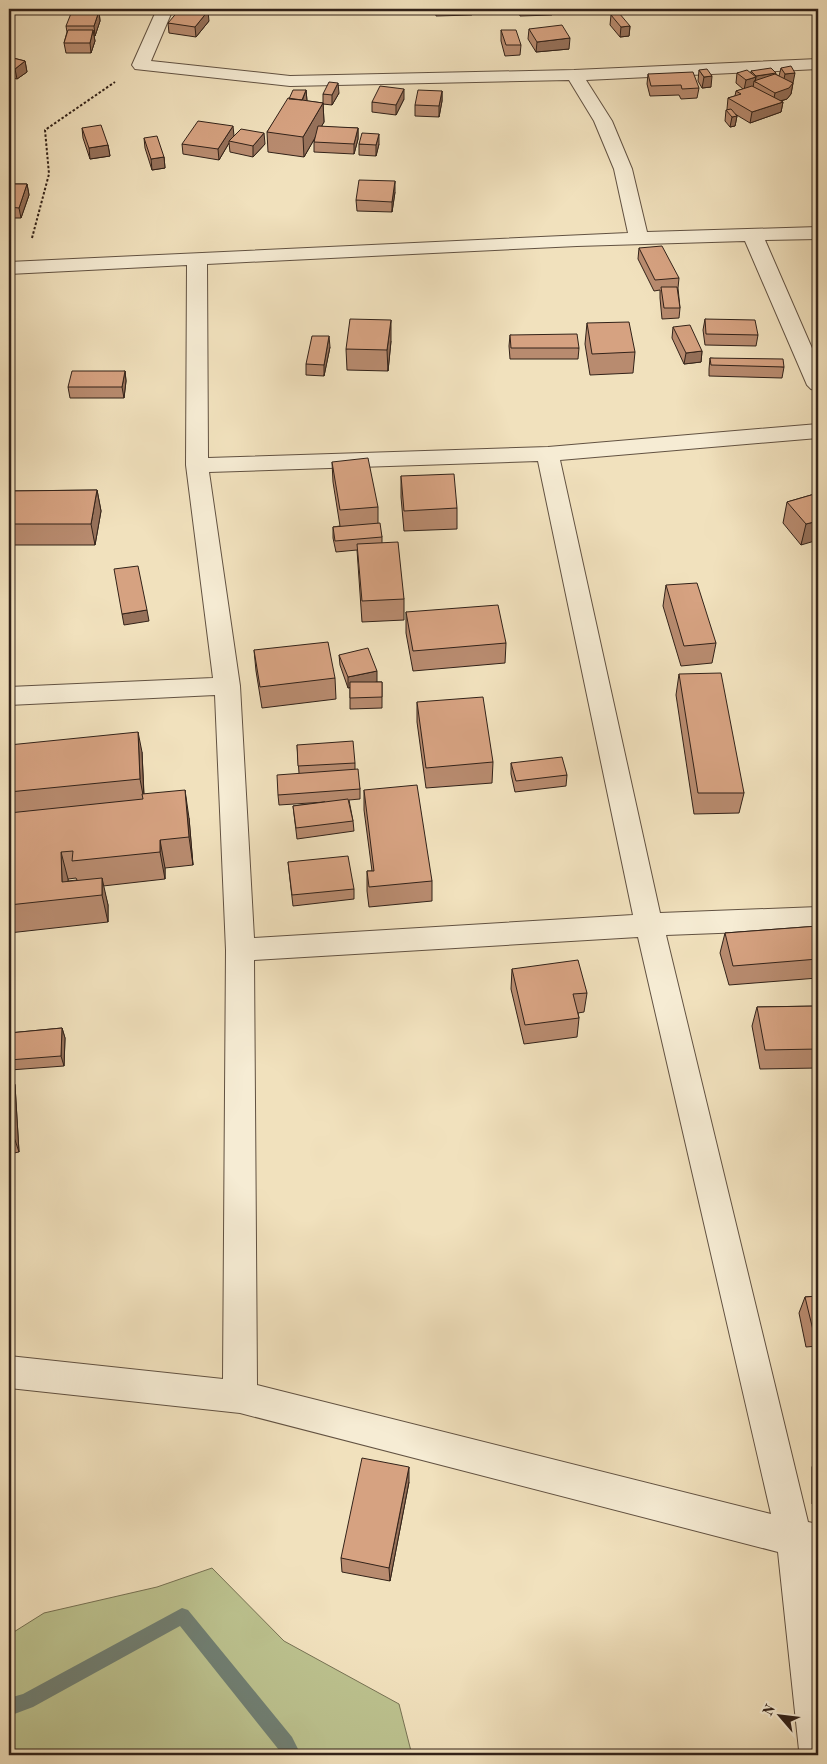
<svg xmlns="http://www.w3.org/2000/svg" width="827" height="1764" viewBox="0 0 827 1764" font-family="'Old Standard TT',serif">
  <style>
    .green { fill: #bcc28f; stroke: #777254 }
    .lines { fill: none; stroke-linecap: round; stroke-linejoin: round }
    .stream { fill: #718074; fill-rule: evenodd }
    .street-casing { stroke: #625242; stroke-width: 2 }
    .path { stroke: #322219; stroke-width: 2; stroke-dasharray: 2.5 2; stroke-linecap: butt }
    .street { fill: #f6ecd4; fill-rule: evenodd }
    .wall { fill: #b88b6f; stroke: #322219; fill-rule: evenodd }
    .shaded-wall { fill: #96715a; stroke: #322219 }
    .building { fill: #d6a281; stroke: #322219 }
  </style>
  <rect width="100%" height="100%" fill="#f1e1bd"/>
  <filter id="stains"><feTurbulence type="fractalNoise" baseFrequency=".004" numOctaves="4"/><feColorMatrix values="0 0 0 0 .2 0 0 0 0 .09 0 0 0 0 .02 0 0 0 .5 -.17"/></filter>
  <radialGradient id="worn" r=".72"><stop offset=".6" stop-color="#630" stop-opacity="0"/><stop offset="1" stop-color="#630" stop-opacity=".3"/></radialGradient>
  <path class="green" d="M212,1568l72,73 115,63 13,51h-403v-120l35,-22 113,-26z"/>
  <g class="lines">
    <path class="stream" d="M182,1608l6,2 104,127 9,18h-18l-103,-129 -147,81 -24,9v-18l14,-4z"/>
    <defs>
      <path id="street" d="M157,9h16l-22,52 139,15 284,-6 244,-11v10l-232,11 26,41 20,48 15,63 171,-5v12l-53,1 53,122v29l-7,-2 -4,-4 -62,-144 -168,5 -370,18 1,194 340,-11 270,-23v14l-258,22 100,453 158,-6v22l-152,6 142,587 10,2v36l-4,-1 4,32v164h-17l-2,-5 -21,-198 -538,-139 -231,-25v-32l214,23 3,-429 -11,-255 -206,10v-18l204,-9 -27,-213 1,-200 -178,9v-12l619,-29 -14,-64 -20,-48 -25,-41 -279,6 -155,-17 -3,-4zM538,461l95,454 -379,23 -14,-252 -31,-214zM638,937l133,577 -514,-129 -3,-425z"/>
    </defs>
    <use href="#street" class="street-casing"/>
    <path class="path" d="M32,238l17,-64 -4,-44 70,-48"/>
    <use href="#street" class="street"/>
  </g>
  <path class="wall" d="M51,9h13v3h-12z
    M435,9h37v6l-36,1z
    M518,9h34v6l-32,1z
    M638,9h30l-1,2 -27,2z
    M99,11l1,10 -5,15h-1l1,5 -4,12h-25l-2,-10 3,-11 -1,-6z
    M611,15l19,11 -1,10 -9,1 -10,-12z
    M209,21l-13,16 -27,-4 -1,-10z
    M529,29l40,20 -33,3 -8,-13z
    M501,30l20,15 -1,10 -15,1 -4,-15z
    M9,57l16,4 2,11 -10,7 -8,-2z
    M781,68l12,15 -2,11 -4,5 -6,2 2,1 -2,10 -31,11 -15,-9 2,2 -2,10 -5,1 -5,-6 1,-11h2l-1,-1 1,-11 7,-2 1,-5 7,-2 -7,-6 1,-10 14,1v-3l24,3 4,2z
    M699,70l12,17 -9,1 -4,-7z
    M648,74l51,14 -2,10 -16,1 -2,-4 -29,1 -3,-12z
    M306,90l1,11 16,2 1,19 -3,5 37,1v11l-4,15 -40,-2v-10l1,-4 -11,19 -36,-5 -1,-20 22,-33z
    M442,91v10l-3,16 -24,-1v-11z
    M339,93l-7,12 -9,-1v-10z
    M404,99l-8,16 -24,-3v-10z
    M82,128l26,17 2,11 -20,3 -7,-21z
    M234,136l31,8 -12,13 -23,-5 -1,-9 -10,17 -36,-6 -1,-10z
    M144,138l20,19 1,11 -13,2 -7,-22z
    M359,144h20l-3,12 -17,-1z
    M9,184h18l2,11 -8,23h-12z
    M395,192l-3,20 -35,-1 -1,-11z
    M639,248l40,30 -1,10 2,20 -1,10 -17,1 -2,-21v-8l-6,1 -16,-32z
    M705,319l53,16 -2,11 -51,-1 -2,-15z
    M587,323l48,29 -2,21 -43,2 -5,-31z
    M673,327l29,24 -1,11 -17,2 -12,-26z
    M510,335l69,13 -1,11h-68l-1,-13z
    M391,341l-3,30 -41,-1 -1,-21z
    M330,347l-6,29 -18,-1v-11z
    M710,358l74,9 -2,11 -73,-2v-7z
    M125,371l1,10 -2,17h-54l-2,-11z
    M332,462l46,45v16l4,14v6l22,56v21l-42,2 -5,-72 -21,2 -3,-14v-11l7,-1 -7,-44z
    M401,476l56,32v21l-53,2 -3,-34z
    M97,490l4,21 -6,34h-86v-54z
    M818,493l-17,52 -18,-22 4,-21z
    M666,585l50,58 -4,20 -31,3 -18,-60z
    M406,612l100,31 -1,20 -92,8 -7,-38z
    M254,650l81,28 1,21 -74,9 -6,-37z
    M339,655l38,27h5v26l-32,1v-22l-2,1 -8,-23z
    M679,674l65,119 -5,20 -45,1 -18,-119z
    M417,702l76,60 -1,21 -66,5 -9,-66z
    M9,745l133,7 2,42 45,24 4,47 -28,3v11l-62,7 5,19v17l-99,11v-120h1l-1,-3zM76,878l1,2 -9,1v-2z
    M297,745l58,18v6l5,20v10l-11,1 4,21 1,10 -57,8 -4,-33 32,-4 -46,3 -1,-10 21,-22z
    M511,763l56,12 -1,11 -51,6 -4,-18z
    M364,790l68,91v20l-63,6 -2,-16v-20h5l-8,-61z
    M288,862l66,27v10l-61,7z
    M818,926v52l-89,7 -9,-32 5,-20z
    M512,969l75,24 -3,19 -6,1 1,5 -2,19 -53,7 -13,-55z
    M818,1006v62l-58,1 -8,-43 5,-19z
    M62,1028l3,10 -1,28 -54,4 5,15 4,67 -10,2v-121z
    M818,1296v50l-12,1 -7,-34 6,-16z
    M816,1459h2v46l-6,-1v-37z
    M409,1482l-19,99 -48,-9 -1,-14z"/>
  <path class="shaded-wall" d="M99,11l1,10 -5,15 -1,-10z
    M208,11l1,10 -13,16 -1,-10z
    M630,26l-1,10 -9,1 1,-10z
    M93,30l2,11 -4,12 -1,-10z
    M570,38l-1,11 -33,3 1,-10z
    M25,61l2,11 -10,7 -2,-10z
    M776,73l-2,10 -19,-1 1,-6z
    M795,73l-2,10 -10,1 2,-10z
    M712,76l-1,11 -9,1 2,-11z
    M756,77l-1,5 -1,-1 -1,7 -9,2 2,-10z
    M338,83l1,10 -7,12v-10z
    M793,83l-2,11 -4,5 -14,4 2,-10z
    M404,89v10l-8,16v-10z
    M306,90l1,11 -6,3z
    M442,91v10l-3,16v-11z
    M783,102l-2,10 -31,11 2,-11z
    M323,103l1,19 -20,35 -1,-20z
    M737,116l-2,10 -5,1 2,-10z
    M233,126l1,10 -5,5v2l-10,17 -1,-11z
    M358,128v11l-4,15v-10z
    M264,133l1,11 -12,13v-11z
    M379,134v10l-3,12v-11z
    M108,145l2,11 -20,3 -1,-11z
    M164,157l1,11 -13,2 -1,-11z
    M395,181v11l-3,20v-10z
    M27,184l2,11 -8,23 -2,-10z
    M391,320v21l-3,30 -1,-21z
    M329,336l1,11 -6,29v-11z
    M702,351l-1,11 -17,2 2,-11z
    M125,371l1,10 -2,17 -2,-11z
    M97,490l4,21 -6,34 -4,-21z
    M818,521v19l-17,5 5,-21z
    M147,610l2,11 -25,4 -2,-11z
    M377,671v11l-29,6v-11z
    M138,732l4,20 2,48 -4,-21z
    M185,790l4,28 4,47 -4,-28z
    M160,840l5,28v11l-5,-27z
    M61,852l7,27v20l-6,-17z
    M102,878l6,27v17l-6,-27z
    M62,1028l3,10 -1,28 -3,-10z
    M9,1067l6,18 4,67 -6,-18z
    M409,1467v15l-19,99 -1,-13z"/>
  <path class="building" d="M180,9h13l15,2 -13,16 -27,-4z
    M72,11h27l-5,15h-28z
    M619,13l11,13 -9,1 -10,-12z
    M562,25l8,13 -33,4 -8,-13z
    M68,30h25l-3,13h-26z
    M501,30h15l5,15h-15z
    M9,57l16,4 -10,8 -6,-2z
    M791,66l4,7 -10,1 -4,-6z
    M771,68l5,5 -20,3 -5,-5z
    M707,69l5,7 -8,1 -5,-7z
    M747,70l9,7 -10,3 -9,-7z
    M693,72l6,16 -17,1 -1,-4 -30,1 -3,-12z
    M775,74l18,9 -4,5 -14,5 -21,-12z
    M329,82l9,1 -6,12 -9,-1z
    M380,86l24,3 -8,16 -24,-3z
    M752,86l31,16 -31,10 -24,-14 13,-4 -5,-3z
    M293,90h13l-4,10 -13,-1z
    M418,90l24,1 -3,15 -24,-1z
    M288,98l35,5 -20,34 -36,-5z
    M731,109l6,7 -5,1 -6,-7z
    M198,121l35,5 -15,23 -36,-5z
    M101,125l7,20 -19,3 -7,-20z
    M318,126l40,2 -4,16 -40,-2z
    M241,129l23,4 -11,13 -24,-5z
    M362,133l17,1 -3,11 -17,-1z
    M157,136l7,21 -13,2 -7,-21z
    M359,180l36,1 -3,21 -36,-2z
    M9,184h18l-8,24 -10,-1z
    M662,246l17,32 -24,2 -16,-32z
    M661,287h16l3,21h-16z
    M350,319l41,1 -4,30 -41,-1z
    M705,319l50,1 3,15 -52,-1z
    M629,322l6,30 -43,2 -5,-31z
    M690,325l12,26 -16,2 -13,-26z
    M577,334l2,14h-68l-1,-13z
    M312,336h17l-5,29 -18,-1z
    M710,358l73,1 1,8 -73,-2z
    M72,371h53l-3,16h-54z
    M368,458l10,49 -38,3 -8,-48z
    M454,474l3,34 -53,3 -3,-35z
    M97,490l-6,34h-82v-33z
    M818,493v28l-12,3 -19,-22z
    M380,523l2,14 -47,4 -2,-14z
    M398,542l6,57 -42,2 -5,-57z
    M138,566l9,44 -25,4 -8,-45z
    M697,583l19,60 -32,3 -18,-61z
    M498,605l8,38 -93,8 -7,-39z
    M328,642l7,36 -75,9 -6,-37z
    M368,648l9,23 -29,6 -9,-22z
    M721,673l23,120h-46l-19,-119z
    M350,682h32v15l-32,1z
    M483,697l10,65 -67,6 -9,-66z
    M138,732l2,47 -131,13v-47z
    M353,741l2,22 -57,3 -1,-21z
    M562,757l5,18 -51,6 -5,-18z
    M358,769l2,20 -82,6 -1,-20z
    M417,785l15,96 -63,6 -2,-16h7l-10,-81z
    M185,790l4,47 -29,3v12l-88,9 1,-10 -12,1 1,30 40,-4v17l-93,10v-92l134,-14 -1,-5z
    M348,799l5,22 -57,7 -3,-22z
    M348,856l6,33 -62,6 -4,-33z
    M818,926v33l-85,7 -8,-33z
    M578,960l9,33 -14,1 6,24 -54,7 -13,-56z
    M818,1006v43l-53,1 -8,-43z
    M62,1028l-1,28 -52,4v-27z
    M9,1070l4,64h-4z
    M818,1296v34h-5l-8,-33z
    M362,1458l47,9 -20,101 -48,-10z
    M816,1459h2v38h-2z"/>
  <rect width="827" height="1764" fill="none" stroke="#f1e1bd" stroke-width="30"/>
  <rect x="10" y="10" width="807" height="1744" fill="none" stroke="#322219" stroke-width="2.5"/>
  <rect x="15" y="15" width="797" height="1734" fill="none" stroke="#322219"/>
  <g transform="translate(780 1716) rotate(298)" stroke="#f6ecd4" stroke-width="4" paint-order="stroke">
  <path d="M0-4L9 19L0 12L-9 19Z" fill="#322219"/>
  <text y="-8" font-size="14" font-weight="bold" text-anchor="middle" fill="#322219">N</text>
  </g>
  <rect width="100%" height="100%" filter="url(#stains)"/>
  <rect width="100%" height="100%" fill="url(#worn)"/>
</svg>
